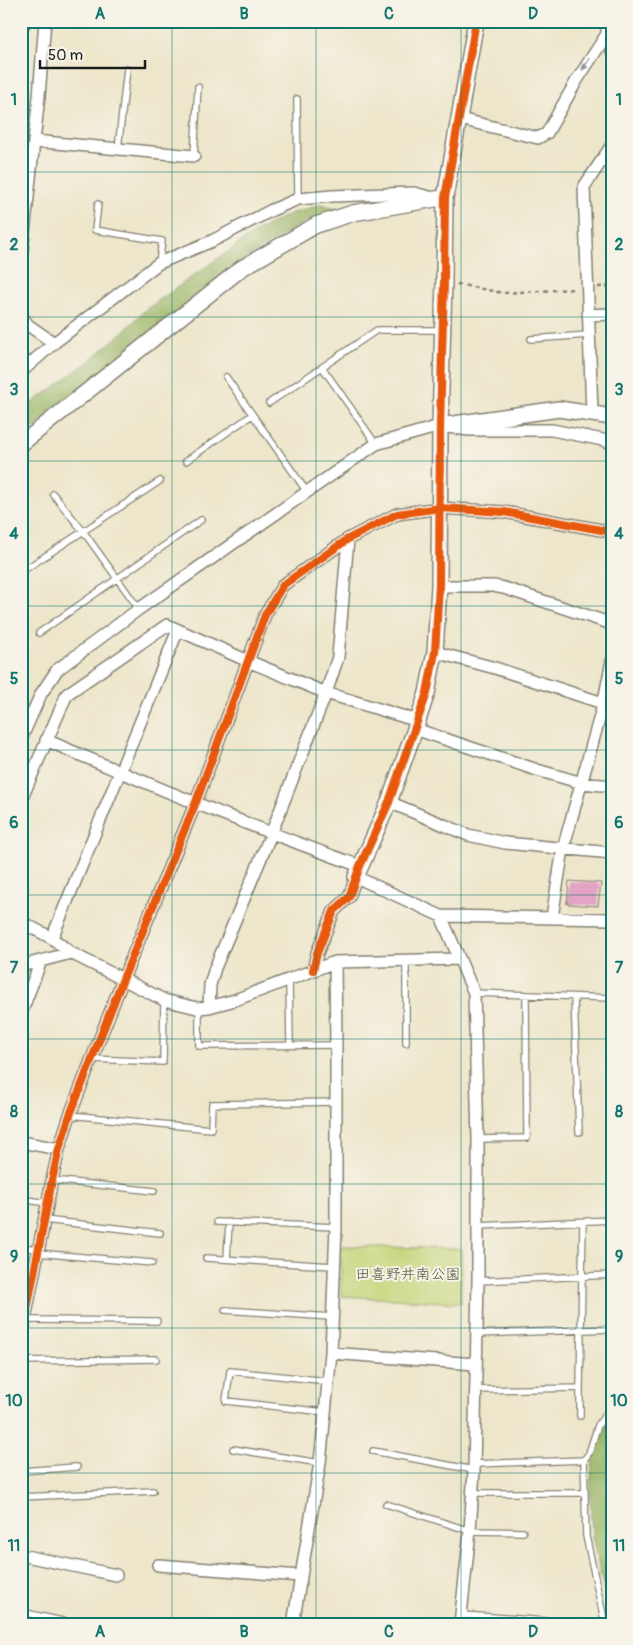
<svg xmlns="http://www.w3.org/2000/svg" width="633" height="1645" viewBox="0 0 633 1645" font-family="Pangolin,'Klee One',sans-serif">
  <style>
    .green { fill: #c3d578; stroke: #70784a }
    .forest { fill: #9ab668; stroke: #5b6942 }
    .building { fill: #e4a2c5 }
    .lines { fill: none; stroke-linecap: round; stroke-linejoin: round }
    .service-casing { stroke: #848173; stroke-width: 8 }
    .minor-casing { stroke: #848173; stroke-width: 14 }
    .tertiary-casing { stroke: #848173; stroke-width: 18 }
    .primary-casing { stroke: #848173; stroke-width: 21 }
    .path { stroke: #848173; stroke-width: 2.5; stroke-dasharray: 4 4; stroke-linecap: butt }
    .service { stroke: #fff; stroke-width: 5.5 }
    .minor { stroke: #fff; stroke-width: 11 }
    .tertiary { stroke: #fff; stroke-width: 15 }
    .primary { stroke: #eec469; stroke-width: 19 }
    .cycleway-casing { stroke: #f7f3e8; stroke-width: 11 }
    .cycleway { stroke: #e8590c; stroke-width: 8 }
    .oneway { fill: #999 }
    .grid { fill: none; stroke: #0f766e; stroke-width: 1; stroke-opacity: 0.55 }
    .labels { text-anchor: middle; stroke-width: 4; stroke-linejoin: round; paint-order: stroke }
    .park-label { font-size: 15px; fill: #4e5438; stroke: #f7f3e8 }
    .neatline { fill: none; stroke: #0f766e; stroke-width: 2 }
    .grid-label { font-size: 16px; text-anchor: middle; font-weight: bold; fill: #0f766e }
  </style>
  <rect width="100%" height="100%" fill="#f7f3e8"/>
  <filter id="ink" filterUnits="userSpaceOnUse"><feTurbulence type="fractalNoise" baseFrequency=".02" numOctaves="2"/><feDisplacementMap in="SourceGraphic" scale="10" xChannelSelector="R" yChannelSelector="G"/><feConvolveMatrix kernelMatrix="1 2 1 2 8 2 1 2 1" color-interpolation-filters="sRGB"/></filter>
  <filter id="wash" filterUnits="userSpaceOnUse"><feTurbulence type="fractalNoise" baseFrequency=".0096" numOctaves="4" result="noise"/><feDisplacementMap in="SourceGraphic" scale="20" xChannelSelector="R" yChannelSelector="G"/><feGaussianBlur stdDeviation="1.12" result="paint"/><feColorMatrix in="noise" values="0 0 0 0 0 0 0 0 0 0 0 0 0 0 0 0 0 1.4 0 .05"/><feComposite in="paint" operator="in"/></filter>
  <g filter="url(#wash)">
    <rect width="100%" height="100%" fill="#ede6ca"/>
    <path class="green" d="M341,1246l121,3 -1,54 -120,-7z"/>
    <path class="forest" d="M323,204l17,7 -36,11 -64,40 -219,176v-27l67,-49 35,-30 22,-22 112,-79 33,-17z
      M612,1412v212h-2l-5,-30 -13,-58 -2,-43 2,-28 8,-37z"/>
    <g id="blocks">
      <path class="building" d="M569,881l32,2 -3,23 -31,-2z"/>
    </g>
  </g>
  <g filter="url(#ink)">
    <use href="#blocks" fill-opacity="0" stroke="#848173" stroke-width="1"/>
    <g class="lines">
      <defs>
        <path id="service" d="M297,99l1,100
          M118,149l9,-80
          M194,156l4,-69
          M98,204l-3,26 67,11 -3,22
          M531,339l58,-4
          M322,367l54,77
          M226,377l81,115
          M269,403l108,-73h64
          M186,461l66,-46
          M53,494l30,37 56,78
          M21,572l139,-91
          M39,633l162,-113
          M406,960v83
          M289,980l1,65
          M474,993l138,5
          M574,998l5,134
          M199,1008v38l137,-1
          M92,1059l71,3 1,-62
          M70,1115l141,14 1,-25 124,-2
          M478,1139l49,-1 -1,-142
          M52,1180l102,11
          M21,1199l26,4
          M44,1220l116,13
          M217,1222l119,5
          M478,1226l134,-6
          M21,1247l17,2
          M37,1253l115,10
          M206,1258l127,8
          M227,1259l2,-37
          M478,1281l134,-6
          M225,1310l107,7
          M25,1320l132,1
          M476,1334l136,-5
          M21,1361l135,-2
          M476,1390l104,-2 3,-166
          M325,1412l-99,-11 4,-30 98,10
          M580,1416v-28
          M233,1449l87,14
          M373,1451l101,19
          M474,1464l110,-4
          M21,1471l56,-4
          M473,1493h111
          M21,1497l132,-6
          M386,1504l84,27 53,1
          M21,1612l55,12
          M462,1615l86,6
          M605,1624l-19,-88 -2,-76 5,-7 9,-28 14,-19"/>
        <path id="minor" d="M607,34l5,17
          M460,119l78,19 9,-5 30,-53 30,-46v-13
          M34,141l160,15
          M21,260l18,-164 6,-75
          M588,315l24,-1
          M23,318l5,7 26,18
          M21,372l33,-29 105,-80 53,-22 60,-31 26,-11 34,-3 82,-3 19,5
          M592,413l-8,-226 28,-42
          M439,586h54l11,2 108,36
          M435,652l60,16 117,38
          M415,729l122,41 45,13 30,3
          M21,739l20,-45 16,-24 82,-61 237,-165 64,-18 29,4h83l51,10 9,3
          M46,740c103,45 208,88 314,126
          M21,800l46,-106 100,-69 81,36 78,32 92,28
          M389,802l79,33 37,8 107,10
          M441,916l171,3
          M552,917l11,-68 40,-144 9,-44
          M21,922l31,16 19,15 93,47 33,8 12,-1 26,-7 100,-38 124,-3
          M52,938l126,-308
          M21,966l50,-13
          M313,970l4,-17 17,-42 15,-14 7,-20 85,39 33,77 4,146v142l-4,189 -4,61 -10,93
          M209,1007l1,-22 5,-17 56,-134 55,-141 12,-36 10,-118
          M21,1013l20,-52
          M21,1142l38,7
          M21,1340l31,-160 7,-31 11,-34 53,-136 73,-177 69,-187 18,-30 65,-46 49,-25 43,-6 64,4 108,20
          M331,1353l144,11
          M21,1555l95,20
          M158,1565l142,11
          M293,1624l27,-161 11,-110 5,-126v-182l-1,-83"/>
        <path id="tertiary" d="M440,426l119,-17 53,8
          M21,444l221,-176 74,-43 37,-12 82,-14 10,-1
          M356,877l33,-75 26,-73 12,-36 8,-41 4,-66 1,-160 4,-145 1,-83 31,-177"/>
        <path id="primary" d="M21,22l1,-1"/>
      </defs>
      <use href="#service" class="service-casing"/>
      <use href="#minor" class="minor-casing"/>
      <use href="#tertiary" class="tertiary-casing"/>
      <use href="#primary" class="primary-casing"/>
      <path class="path" d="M457,284l46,9 72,-4
        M598,287l14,-1"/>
      <use href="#service" class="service"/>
      <use href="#minor" class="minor"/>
      <use href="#tertiary" class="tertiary"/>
      <use href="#primary" class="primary"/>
      <defs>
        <path id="cycleway" d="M313,970l4,-17 17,-42 15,-14 11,-31 29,-64 38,-109 8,-41 4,-66 1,-160 4,-145 1,-83 31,-177
          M21,1340l31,-160 7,-31 11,-34 53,-136 73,-177 69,-187 18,-30 65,-46 49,-25 43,-6 64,4 108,20"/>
      </defs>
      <use href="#cycleway" class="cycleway-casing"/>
      <use href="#cycleway" class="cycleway"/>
    </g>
    <defs><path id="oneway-solid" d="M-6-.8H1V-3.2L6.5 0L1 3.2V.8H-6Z" transform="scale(1.25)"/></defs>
    <use class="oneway" href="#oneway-solid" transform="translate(586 64) rotate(122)"/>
  </g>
  <path class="grid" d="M172,21v1603M316,21v1603M461,21v1603M21,172h591M21,317h591M21,461h591M21,606h591M21,750h591M21,895h591M21,1039h591M21,1184h591M21,1328h591M21,1473h591"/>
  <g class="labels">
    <g class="park-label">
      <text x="408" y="1279">田喜野井南公園</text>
    </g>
  </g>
  <rect width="633" height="1645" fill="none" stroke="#f7f3e8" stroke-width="55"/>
  <path d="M40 60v8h105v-8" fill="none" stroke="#1c1c1c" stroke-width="2.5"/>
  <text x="48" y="60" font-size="15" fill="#1c1c1c" stroke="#f7f3e8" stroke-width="4" paint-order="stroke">50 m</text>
  <rect x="28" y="28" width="578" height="1590" class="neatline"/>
  <g class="grid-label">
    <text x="100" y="19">A</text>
    <text x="244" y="19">B</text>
    <text x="389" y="19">C</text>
    <text x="533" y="19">D</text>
    <text x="14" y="105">1</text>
    <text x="619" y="105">1</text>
    <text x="14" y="250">2</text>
    <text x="619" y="250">2</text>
    <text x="14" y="395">3</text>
    <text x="619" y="395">3</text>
    <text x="14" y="539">4</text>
    <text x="619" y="539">4</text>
    <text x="14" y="684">5</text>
    <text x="619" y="684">5</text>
    <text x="14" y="828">6</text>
    <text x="619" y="828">6</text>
    <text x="14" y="973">7</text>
    <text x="619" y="973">7</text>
    <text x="14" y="1117">8</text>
    <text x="619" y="1117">8</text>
    <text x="14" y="1262">9</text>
    <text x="619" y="1262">9</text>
    <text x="14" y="1406">10</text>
    <text x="619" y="1406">10</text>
    <text x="14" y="1551">11</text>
    <text x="619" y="1551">11</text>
    <text x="100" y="1637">A</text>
    <text x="244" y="1637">B</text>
    <text x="389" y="1637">C</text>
    <text x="533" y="1637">D</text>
  </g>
</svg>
